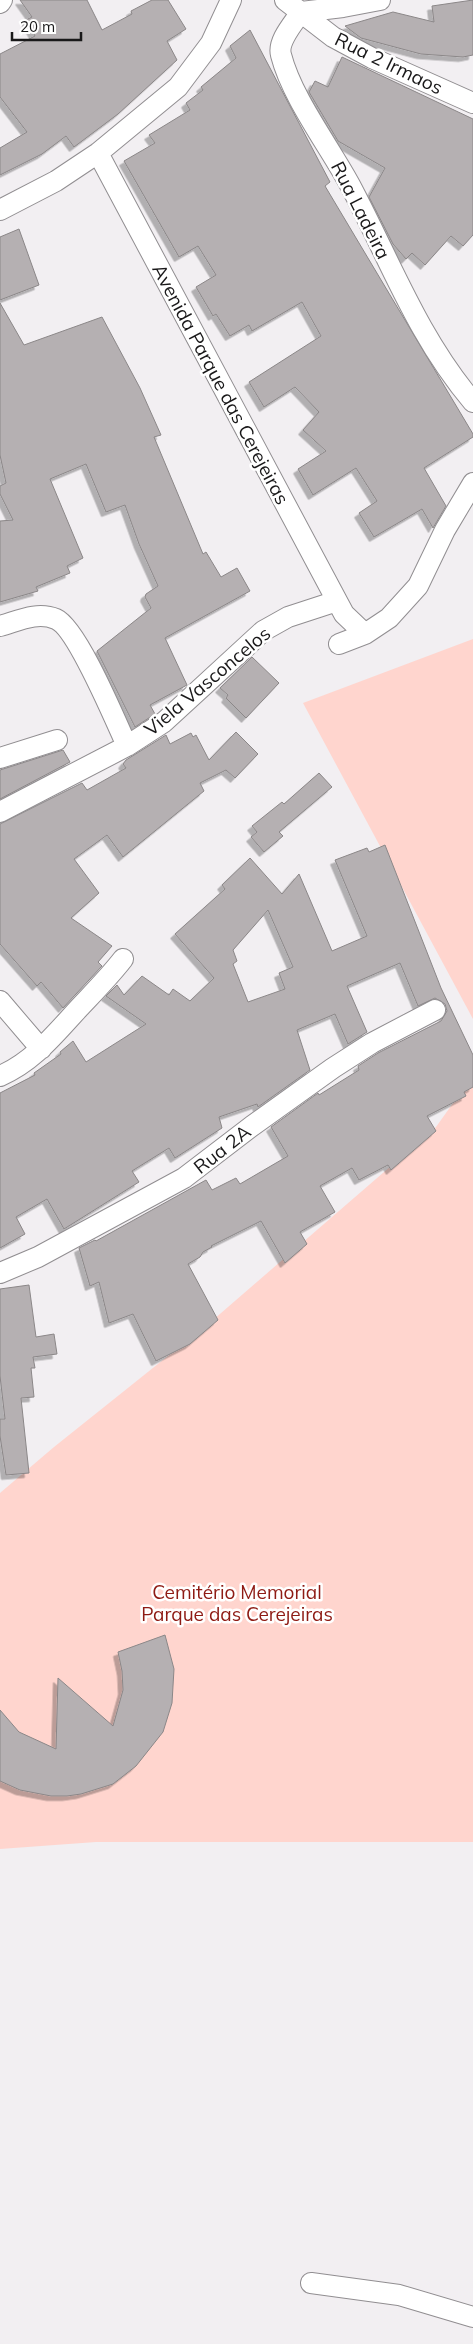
<svg xmlns="http://www.w3.org/2000/svg" width="473" height="2344" viewBox="0 0 473 2344" font-family="Mulish,sans-serif">
  <style>
    .green { fill: #ffd5ce }
    .building { fill: #b5b0b2; stroke: #8b8788; fill-rule: evenodd; filter: url(#shadow) }
    .lines { fill: none; stroke-linecap: round; stroke-linejoin: round }
    .street-casing { stroke: #918e91; stroke-width: 22 }
    .street { stroke: #fff; stroke-width: 20 }
    .labels { text-anchor: middle; stroke-width: 5; stroke-linejoin: round; paint-order: stroke }
    .street-label { font-size: 19px; fill: #191819; stroke: #fff }
    .park-label { font-size: 19px; fill: #8e1b14; stroke: #fff }
  </style>
  <defs>
    <filter id="shadow"><feDropShadow dx="-4.5" dy="4.5" stdDeviation="0" flood-color="#0004"/></filter>
  </defs>
  <rect width="100%" height="100%" fill="#f2eff2"/>
  <path class="green" d="M473,639v380l-170,-316z
    M473,1075v767h-377l-96,7v-356l54,-46 159,-127 223,-193z"/>
  <path class="building" d="M20,0h67l15,30 30,-16 -1,-3 21,-11h16l18,29 -19,12 10,19 -59,54 -44,33 -8,-11 -24,18 -42,21v-27l27,-16 -27,-35v-43l35,-18 -9,-16 6,-3z
    M473,0v55l-10,2 -42,-3 -60,-16 -16,-12 48,-14 41,10 -2,-16z
    M250,30l80,152 -5,4 148,248v3l-49,31 22,38 -13,22 -11,-19 -48,28 -15,-24 18,-12 -21,-33 -43,27 -15,-26 28,-18 -23,-21 16,-18 -24,-25 -31,20 -15,-25 72,-46 -19,-34 -50,29 -3,-6 -19,11 -14,-22 -3,2 -17,-29 20,-12 -18,-29 -19,11 -55,-96 31,-18 -6,-8 41,-25 -4,-7 17,-13 -2,-3 35,-29 -6,-12z
    M342,57l131,62v116l-10,11 -12,-10 -26,29 -13,-12 -6,6 -13,-15 -24,-47 16,-29 -47,-27 -29,-49 6,-11 13,6z
    M19,229l20,56 -39,15v-63z
    M0,303l24,42 78,-28 38,71 21,47 -7,2 49,117 3,-2 15,25 16,-9 13,23 -85,47 22,47 -37,20 5,9 -20,13 -38,-76 54,-43 -6,-11 1,-3 12,-8 -19,-42 -14,-39 -19,7 -20,-48 -36,15 33,79 -16,8 3,7 -34,14 2,4 -38,11v-81l13,-1 -13,-26v-8l6,-3 -6,-28z
    M252,657l27,26 -33,35 -20,-20 2,-3 -8,-7z
    M236,732l22,22 -23,24 -9,-8 -26,13 4,8 -81,66 -16,-22 -33,24 25,34 -28,25 41,28 -14,16 4,4 -39,42 -22,-26 -4,4 -37,-42v-120l82,-41 5,7 39,-22 -3,-4 3,-4 40,-25 4,9 21,-11 2,4 3,-2 13,25z
    M63,750l7,12 -70,37v-29z
    M319,773l13,14 -53,45 4,4 -19,16 -13,-15 6,-5 -5,-6 30,-24 2,2z
    M385,845l56,143 32,67v32l-9,5 2,4 -39,20 9,15 -45,39 -3,-5 -29,15 -7,-12 -32,18 15,26 -35,20 7,12 -22,19 -24,-42 -50,25 1,1 -9,5 -3,5 -12,7 30,56 -28,24 -34,17 -23,-47 -24,9 -10,-41 -9,4 -11,-38 16,-8 1,1 110,-61 6,10 24,-12 4,6 48,-28 -17,-29 47,-34 1,2 40,-25 -1,-4 20,-13 63,-32 6,-10 -2,-7 -10,-6 -17,8 -18,-43 -53,23 20,46 -19,12 -13,-30 -38,16 13,40 -52,37 -1,-3 -38,13 3,11 -47,30 -6,-10 -37,23 7,11 -75,47 -17,-30 -31,18 9,17 -25,14v-155l35,-18 -1,-2 27,-19 -1,-2 13,-11 13,21 60,-38 -40,-28 11,-11 7,10 18,-19 27,19 4,-6 17,12 24,-23 -39,-44 50,-45 -3,-4 28,-27 32,36 17,-20 33,77 35,-15 -32,-76 32,-12 2,4zM268,910l25,57 -14,6 6,16 -37,13 -15,-38 4,-3 -4,-11z
    M29,1285l7,52 18,-3 3,20 -24,3 2,11h-4l3,29 -13,1 8,75 -23,2 -6,-39v-17h5l-5,-43v-87z
    M165,1635l9,34 -2,34 -9,29 -27,34 -23,18 -32,10 -14,2h-16l-31,-6 -20,-9v-71l19,22 37,17 2,-71 55,48 10,-36 -1,-19 -4,-19z"/>
  <g class="lines">
    <defs>
      <path id="street" d="M285,0l48,37 39,21 101,45
        M380,0l-37,7 -42,5c-7,11 -24,29 -20,43 11,43 48,91 69,130 40,75 67,151 123,217
        M0,3l2,-3
        M98,153l246,461 21,20
        M0,210l56,-29 42,-28 80,-66 33,-44 20,-43
        M0,626c18,-5 37,-15 56,-7 21,9 60,103 71,127
        M339,644l26,-10 24,-16 29,-32 27,-56 28,-47
        M0,758l57,-18
        M0,812l127,-66 37,-24 99,-91 25,-14 49,-16
        M0,1001l41,48
        M0,1076c33,-14 55,-42 79,-68 15,-16 30,-31 44,-49
        M0,1273l38,-16 146,-79 68,-52 81,-58 39,-25 63,-33
        M311,2283l88,12 74,22"/>
    </defs>
    <use href="#street" class="street-casing"/>
    <use href="#street" class="street"/>
  </g>
  <g class="labels">
    <g class="street-label">
      <text transform="translate(389 63) rotate(26)" y="7">Rua 2 Irmaos</text>
      <text transform="translate(361 210) rotate(63)" y="7">Rua Ladeira</text>
      <text transform="translate(221 384) rotate(62)" y="7">Avenida Parque das Cerejeiras</text>
      <text transform="translate(207 681) rotate(-40)" y="7">Viela Vasconcelos</text>
      <text transform="translate(222 1149) rotate(-38)" y="7">Rua 2A</text>
    </g>
    <g class="park-label">
      <text x="237" y="1599">Cemitério Memorial<tspan x="237" dy="22">Parque das Cerejeiras</tspan></text>
    </g>
  </g>
  <path d="M12 32v8h69v-8" fill="none" stroke="#191819" stroke-width="2.5"/>
  <text x="20" y="32" font-size="15" fill="#191819" stroke="#ffffff" stroke-width="4" paint-order="stroke">20 m</text>
</svg>
